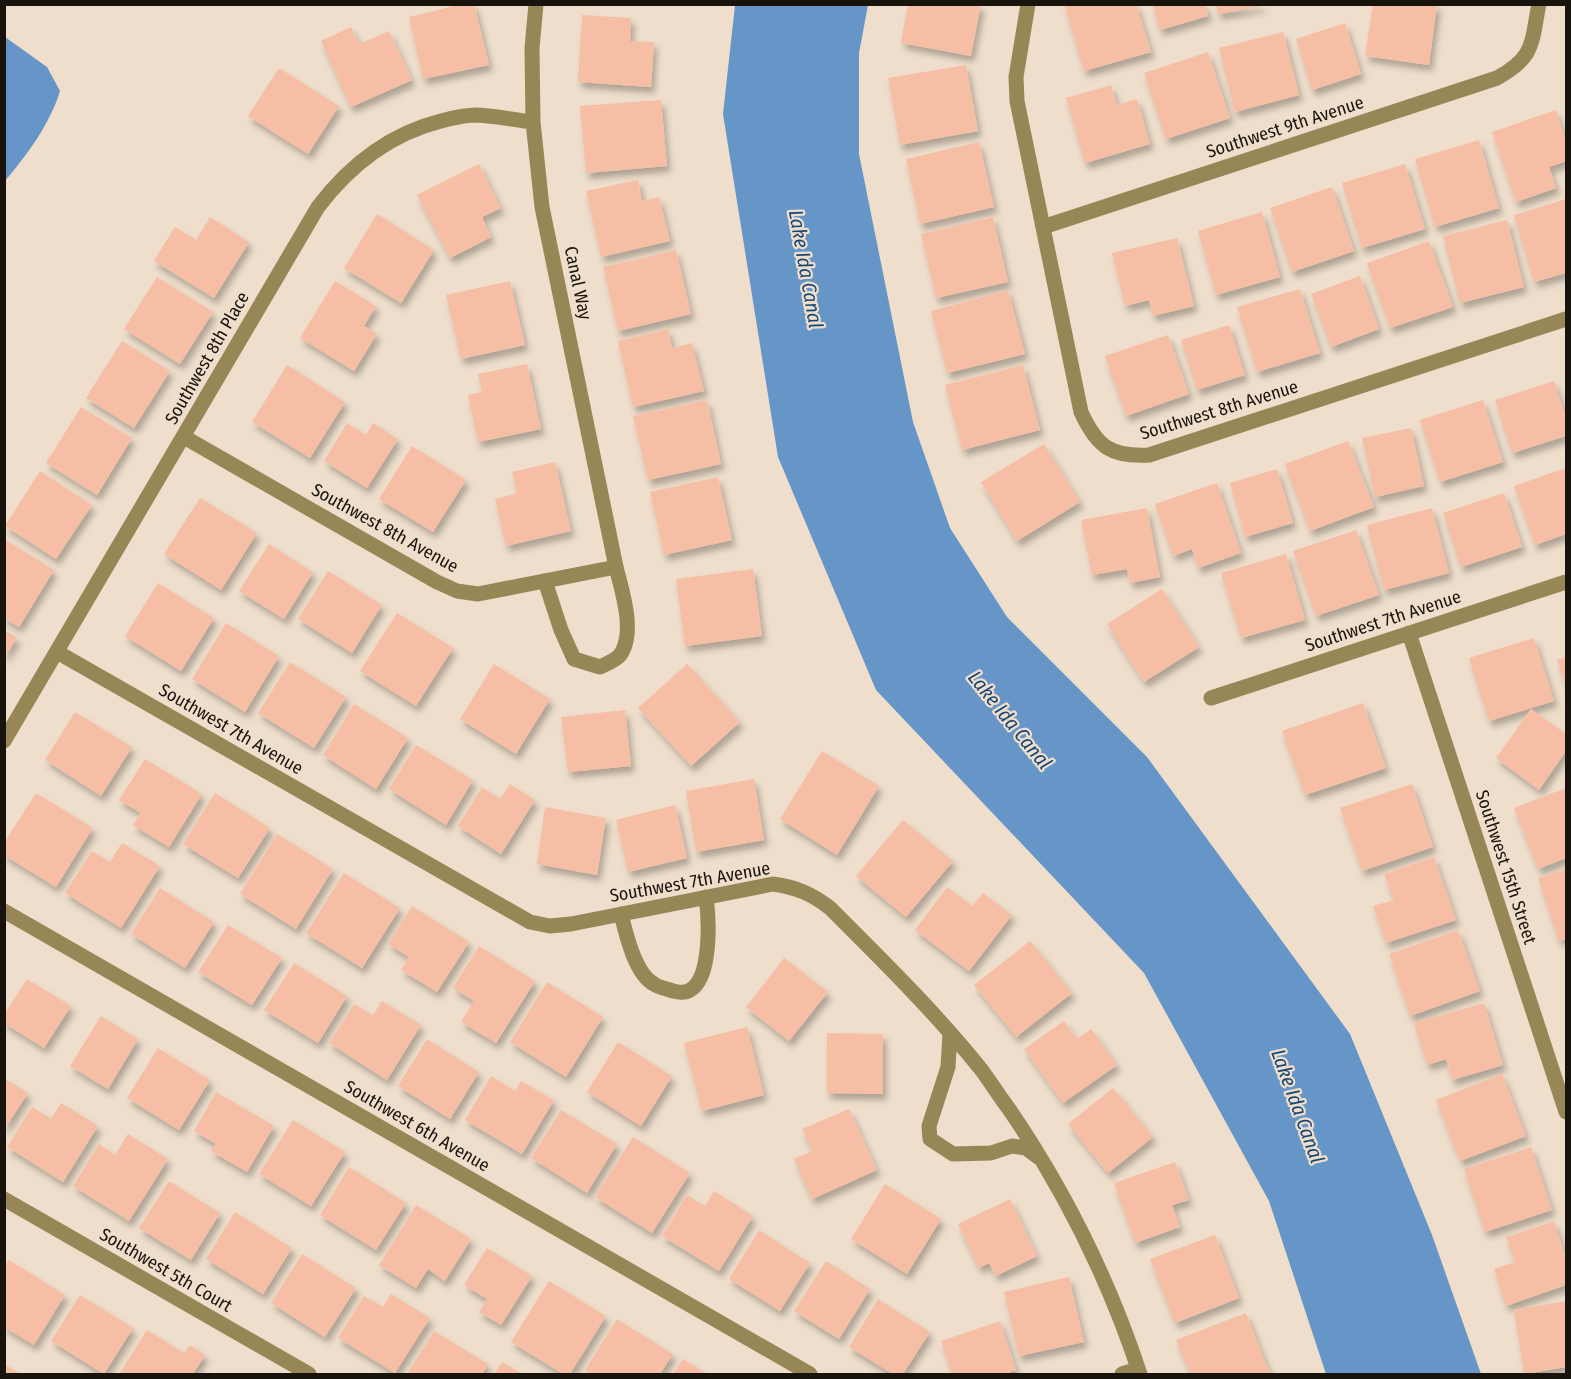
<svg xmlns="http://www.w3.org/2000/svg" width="1571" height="1379" viewBox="0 0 1571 1379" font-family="'Fira Sans Condensed',sans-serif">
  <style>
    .water { fill: #6695c8 }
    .building { fill: #f7bea6; filter: url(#shadow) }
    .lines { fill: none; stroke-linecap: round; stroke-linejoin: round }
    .lane { stroke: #978757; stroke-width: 15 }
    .street { stroke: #978757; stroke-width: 15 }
    .labels { text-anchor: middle; stroke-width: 4.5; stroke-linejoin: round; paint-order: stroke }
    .street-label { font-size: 18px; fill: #19130d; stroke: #eedecb }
    .water-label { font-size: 20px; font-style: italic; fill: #154677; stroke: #eedecb }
  </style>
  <defs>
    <filter id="shadow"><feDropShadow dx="3.5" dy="6" stdDeviation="3" flood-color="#0004"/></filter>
  </defs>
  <rect width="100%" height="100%" fill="#eedecb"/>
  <path class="water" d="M735,5h133l-9,48v101l54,268 37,106 57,89 140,140 203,277 82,201 49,139h-155l-57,-173 -125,-228 -268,-283 -98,-233 -55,-343z
    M5,37l42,30 13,24c-10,33 -33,64 -55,90z"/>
  <path class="building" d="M462,4h12l15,61 -66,14 -14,-62z
    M908,4h73l-10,52 -70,-13z
    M1064,4h72l15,48 -67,19z
    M1152,4h53l3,12 -48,14z
    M1216,4h46l1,2 -45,8z
    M1373,4h64l-8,61 -64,-9z
    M582,15l49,3 -1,23 24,1 -3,45 -73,-5z
    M1345,23l16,51 -49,16 -16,-51z
    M351,27l8,17 30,-13 23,49 -61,27 -30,-66z
    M1283,32l16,63 -64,17 -16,-64z
    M1208,52l22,66 -64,21 -22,-66z
    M966,65l12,66 -78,14 -12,-67z
    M279,68l60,38 -31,48 -60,-38z
    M1111,85l6,20 20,-6 13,45 -65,19 -19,-65z
    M661,100l6,66 -81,7 -6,-67z
    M1556,110l10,32v19l-17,6 7,21 -40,14 -24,-70z
    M1479,140l20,68 -64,19 -20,-68z
    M979,142l15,65 -74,17 -14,-65z
    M479,164l22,44 -19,9 9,20 -41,21 -33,-63z
    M1405,164l20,65 -63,19 -20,-65z
    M638,180l4,21 17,-4 11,44 -69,16 -15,-66z
    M1332,187l22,64 -62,21 -22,-64z
    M1566,199v74l-32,9 -20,-67z
    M1262,212l18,65 -64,18 -18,-64z
    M377,214l57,36 -33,53 -57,-35z
    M210,217l39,25 -35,56 -60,-37 21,-34 21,13z
    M993,217l15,65 -72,16 -15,-64z
    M1507,220l17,67 -64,16 -17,-67z
    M1177,238l17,68 -41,10 -4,-16 -24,6 -13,-53z
    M1429,241l24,66 -63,21 -23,-65z
    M676,250l15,64 -73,17 -15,-64z
    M1360,276l19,53 -48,18 -20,-53z
    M157,277l56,35 -33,52 -56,-35z
    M335,281l41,25 -12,20 13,8 -23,37 -54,-33z
    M510,281l15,64 -64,14 -15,-64z
    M1300,289l20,64 -63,19 -20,-65z
    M1008,290l17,64 -78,19 -16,-62z
    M1229,325l16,50 -48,15 -16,-50z
    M668,329l4,19 20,-5 12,48 -71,16 -15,-66z
    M1168,335l21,59 -63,22 -21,-60z
    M122,341l48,30 -36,57 -48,-30z
    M527,364l14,65 -63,13 -10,-47 14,-3 -4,-18z
    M287,365l58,37 -35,56 -58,-36z
    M1023,365l17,65 -78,20 -17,-65z
    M1554,381l12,37v18l-54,17 -17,-53z
    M707,400l14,64 -73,16 -15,-64z
    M1483,400l20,62 -63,20 -20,-62z
    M81,407l51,31 -35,57 -51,-32z
    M347,423l19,12 7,-12 25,16 -31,49 -43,-27z
    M1411,428l13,58 -49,11 -13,-59z
    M1348,441l26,66 -64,24 -25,-67z
    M1044,444l36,58 -63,39 -36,-59z
    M412,446l54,34 -33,52 -54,-33z
    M555,462l16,69 -65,15 -11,-47 22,-6 -5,-21z
    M1566,468v66l-31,11 -21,-59z
    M1277,469l16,54 -48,14 -15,-54z
    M40,471l52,34 -36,54 -51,-33z
    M718,477l14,63 -68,15 -14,-63z
    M1217,483l24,70 -43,15 -6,-19 -19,7 -18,-52z
    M1504,493l18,54 -61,20 -18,-54z
    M200,498l57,35 -36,57 -57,-36z
    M1147,508l13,69 -30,6 -3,-14 -35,6 -11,-55z
    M1432,508l17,65 -65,17 -17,-65z
    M1356,530l23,65 -63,21 -23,-65z
    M4,539l50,31 -35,57 -15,-9z
    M269,544l44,28 -29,47 -45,-28z
    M1286,554l19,66 -64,18 -20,-65z
    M753,569l9,67 -77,10 -9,-67z
    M328,571l54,34 -30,48 -54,-34z
    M158,583l56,35 -33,53 -56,-35z
    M1162,589l37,58 -55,35 -37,-58z
    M397,613l56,35 -37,58 -56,-35z
    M226,623l53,33 -34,56 -53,-33z
    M4,630l13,8 -13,20z
    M1534,638l20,63 -65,20 -20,-63z
    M1566,657v29l-9,-26z
    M290,662l56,35 -32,51 -56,-35z
    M494,664l56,35 -34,55 -56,-35z
    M687,664l53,58 -49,44 -53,-58z
    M1363,703l23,65 -81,27 -23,-64z
    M354,704l54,34 -32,51 -53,-34z
    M1531,709l35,25v17l-27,39 -43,-32z
    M625,710l6,56 -63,6 -7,-55z
    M75,712l57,35 -31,49 -56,-36z
    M416,745l57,35 -27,45 -57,-36z
    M822,751l57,35 -42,69 -57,-36z
    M145,759l57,35 -33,53 -36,-22 8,-12 -22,-13z
    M754,779l10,61 -68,12 -10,-61z
    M510,784l25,16 -34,54 -43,-28 24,-39 18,12z
    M1412,784l21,63 -71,24 -22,-63z
    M1566,788v70l-28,11 -24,-61z
    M36,793l57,35 -37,59 -52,-32v-12z
    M215,793l55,35 -32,50 -55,-34z
    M675,805l12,53 -59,14 -12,-52z
    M545,807l61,11 -9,57 -60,-11z
    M903,820l50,41 -47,56 -50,-41z
    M277,834l56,35 -37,60 -56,-35z
    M122,843l38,23 -39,62 -56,-35 27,-42 18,11z
    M1434,857l22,63 -70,23 -13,-37 21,-6 -10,-26z
    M1566,869v70l-7,2 -21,-63z
    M344,873l56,35 -38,60 -56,-35z
    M947,887l25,19 11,-13 29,22 -43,56 -54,-41z
    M160,888l54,34 -29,46 -54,-34z
    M412,906l57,36 -32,50 -36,-22 8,-13 -21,-13z
    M228,925l54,33 -30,47 -54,-33z
    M1458,930l22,61 -70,25 -21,-62z
    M1030,941l42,52 -56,44 -42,-52z
    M479,946l56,35 -39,62 -35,-21 13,-21 -21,-13z
    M784,958l44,34 -39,49 -43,-34z
    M294,963l53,33 -29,47 -54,-33z
    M27,979l44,27 -27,42 -40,-25v-8z
    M547,982l56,35 -37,60 -56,-35z
    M382,1001l39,24 -34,55 -58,-37 25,-39 19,11z
    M1484,1003l19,62 -51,15 -6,-21 -19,6 -13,-42z
    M101,1016l37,23 -30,50 -38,-23z
    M1064,1021l13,18 14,-10 26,36 -54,38 -39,-54z
    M747,1027l17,68 -62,16 -18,-68z
    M827,1033l56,1v60l-56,-1z
    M427,1039l52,33 -29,47 -52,-33z
    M618,1042l54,34 -31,50 -54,-34z
    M158,1048l52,32 -31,50 -52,-32z
    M1502,1074l24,62 -66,25 -24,-61z
    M491,1076l24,15 6,-10 33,19 -32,54 -57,-34z
    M4,1078l24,15 -24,37z
    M1113,1088l40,49 -45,36 -40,-49z
    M216,1092l58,34 -27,46 -36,-21 5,-7 -22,-13z
    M61,1103l37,23 -35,56 -56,-35 25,-40 19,12z
    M849,1109l28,61 -65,29 -18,-40 18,-8 -10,-22z
    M561,1110l56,34 -30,49 -56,-35z
    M293,1120l52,32 -34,54 -52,-32z
    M128,1134l40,25 -39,62 -56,-35 26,-42 16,11z
    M633,1137l57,36 -38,60 -57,-36z
    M1531,1147l21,63 -67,22 -21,-63z
    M1175,1162l14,38 -17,5 8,22 -45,16 -21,-60z
    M349,1167l57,36 -30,47 -56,-35z
    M169,1181l51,32 -29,47 -52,-32z
    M885,1184l56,35 -34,55 -56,-35z
    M714,1191l39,25 -34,55 -57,-35 25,-41 18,11z
    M1010,1199l27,57 -41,20 -7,-13 -10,5 -21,-44z
    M416,1205l55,34 -26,42 -17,-12 -12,19 -37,-23z
    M235,1212l57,36 -29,46 -57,-35z
    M1554,1221l12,38v26l-60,21 -12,-37 21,-7 -9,-25z
    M759,1230l51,33 -30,48 -51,-32z
    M1215,1235l24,63 -64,25 -25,-64z
    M487,1248l45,28 -31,49 -22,-13 8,-13 -23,-14z
    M302,1254l54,34 -31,49 -54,-34z
    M9,1260l56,35 -31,50 -30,-18v-60z
    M826,1261l44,28 -31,50 -45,-28z
    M1069,1277l15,65 -65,14 -15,-64z
    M549,1281l57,35 -36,58h-7l-52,-32z
    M391,1294l39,24 -35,55 -57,-35 26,-42 19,11z
    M80,1295l53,33 -29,46 -53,-33z
    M878,1299l52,33 -27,42h-10l-44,-27z
    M1566,1301v66l-42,7 -10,-64z
    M1246,1313l24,61h-80l-14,-34z
    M617,1319l56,35 -13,20h-67l-8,-4z
    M1000,1321l16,49 -12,4h-52l-11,-33z
    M147,1330l37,23 6,-8 15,10 -12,19h-74z
    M434,1331l54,33 -6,10h-75z
    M683,1359l24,15h-34z
    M502,1362l20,12h-28z
    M4,1364l14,9 -1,1h-13z"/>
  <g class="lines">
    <path class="lane" d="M545,581l16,49 13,29 26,8c6,-3 16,-7 20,-12 16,-22 2,-64 -4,-88"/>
    <path class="street" d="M1028,4l-12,73 1,24 64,311c16,35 30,45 68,43l417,-136
      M1043,227l454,-149c38,-21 34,-34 42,-74
      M184,437l253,145 20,9 21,3 138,-27 -74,-360 -9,-85 -1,-74 4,-44
      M1409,633l157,479
      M57,652l473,270 20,4 21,-2 202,-40c23,3 39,10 57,24 52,52 104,103 150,160 10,13 19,28 29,41 56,82 100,171 131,265
      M1211,698l355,-116
      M4,741l314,-534c32,-42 71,-73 123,-86 11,-3 24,-6 36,-6 19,1 37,5 56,7
      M4,911l806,463
      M621,914c5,20 14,60 33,70 4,3 9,4 13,5 7,3 17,5 23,1 22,-12 19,-72 16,-93
      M950,1033l-2,34 -19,59 1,13 23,15 38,-1 21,-7 14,2 12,9
      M4,1199l305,175
      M1122,1374l16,-5"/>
  </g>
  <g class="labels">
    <g class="street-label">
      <text transform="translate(1285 127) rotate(-18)" y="6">Southwest 9th Avenue</text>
      <text transform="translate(578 283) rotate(78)" y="6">Canal Way</text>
      <text transform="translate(207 358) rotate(-60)" y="6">Southwest 8th Place</text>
      <text transform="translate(1219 410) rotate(-17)" y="6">Southwest 8th Avenue</text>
      <text transform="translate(385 528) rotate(29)" y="6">Southwest 8th Avenue</text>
      <text transform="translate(1383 621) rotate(-18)" y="6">Southwest 7th Avenue</text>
      <text transform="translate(231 729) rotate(30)" y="6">Southwest 7th Avenue</text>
      <text transform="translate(1506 867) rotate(72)" y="6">Southwest 15th Street</text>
      <text transform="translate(690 882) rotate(-10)" y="6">Southwest 7th Avenue</text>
      <text transform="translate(417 1126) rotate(30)" y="6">Southwest 6th Avenue</text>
      <text transform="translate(166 1270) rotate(30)" y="6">Southwest 5th Court</text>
    </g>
    <g class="water-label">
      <text transform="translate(806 269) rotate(80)" y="7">Lake Ida Canal</text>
      <text transform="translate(1010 720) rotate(51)" y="7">Lake Ida Canal</text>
      <text transform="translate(1298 1106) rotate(70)" y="7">Lake Ida Canal</text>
    </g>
  </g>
  <rect width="1571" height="1379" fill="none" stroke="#19130d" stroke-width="12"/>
</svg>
